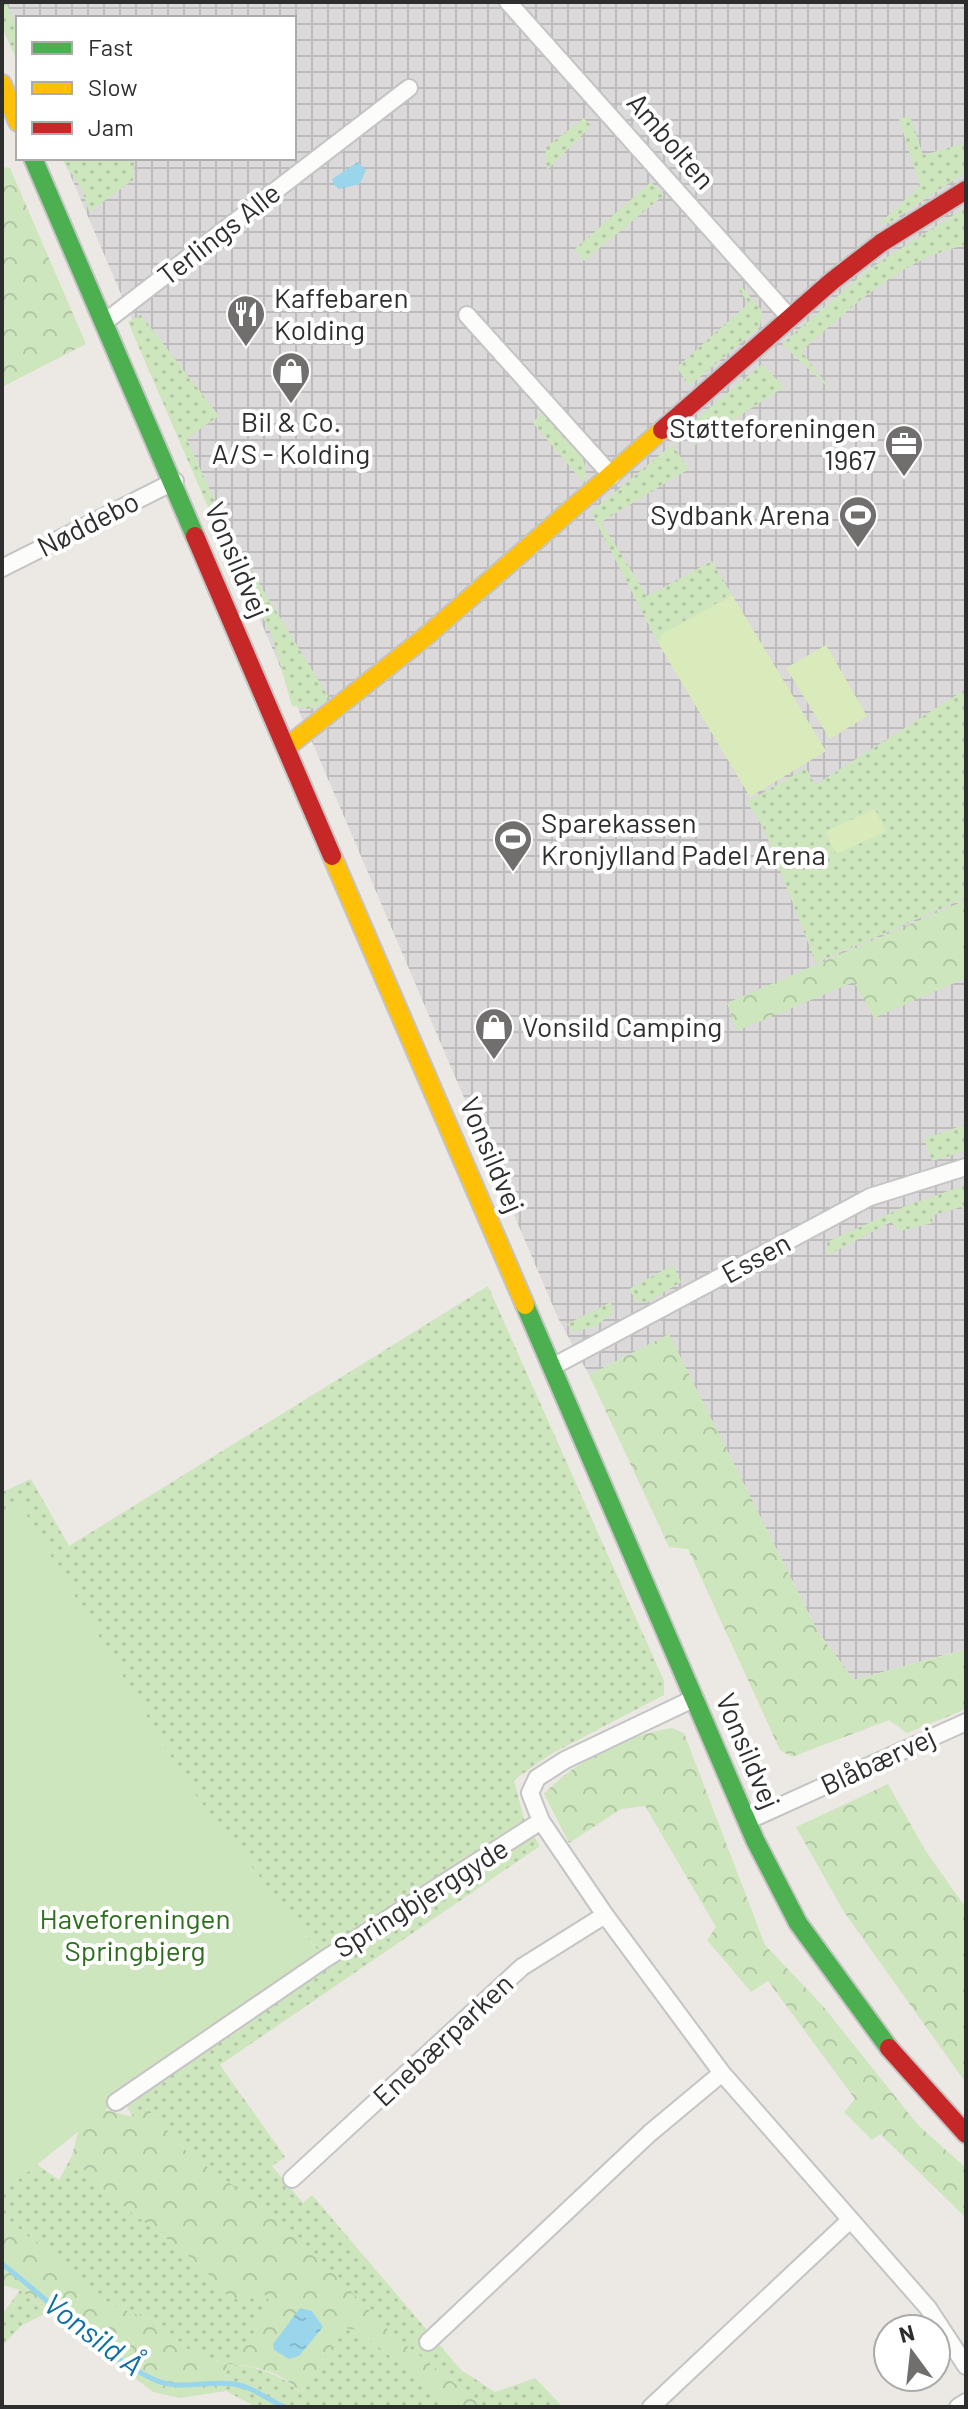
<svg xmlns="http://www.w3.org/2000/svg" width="968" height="2409" viewBox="0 0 968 2409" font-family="Barlow,sans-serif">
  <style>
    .industrial { fill: url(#industrial-grid) }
    .grass { fill: url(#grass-dots) }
    .forest { fill: url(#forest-crowns) }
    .garden { fill: #cee6be }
    .pitch { fill: #d9eabb }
    .water { fill: url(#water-ripples) }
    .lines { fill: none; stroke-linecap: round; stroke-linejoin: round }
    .stream { stroke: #99d6ec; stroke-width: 5 }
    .street-casing { stroke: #c5c4c5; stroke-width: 20 }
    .fast-casing { stroke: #c5c4c5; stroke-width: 22 }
    .slow-casing { stroke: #c5c4c5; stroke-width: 22 }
    .jam-casing { stroke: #c5c4c5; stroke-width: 22 }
    .street { stroke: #fcfcfb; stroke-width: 16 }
    .fast { stroke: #4caf50; stroke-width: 18 }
    .slow { stroke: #ffc107; stroke-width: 18 }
    .jam { stroke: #c62828; stroke-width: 18 }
    .labels { text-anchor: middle; stroke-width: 8; stroke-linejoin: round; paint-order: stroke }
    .street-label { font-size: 28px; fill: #2e2e2e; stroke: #fff }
    .poi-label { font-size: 28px; fill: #2e2e2e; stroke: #fff; text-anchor: start }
    .park-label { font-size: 28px; fill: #2c6e1b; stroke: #fff }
    .water-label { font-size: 30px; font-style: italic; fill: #0d6fa3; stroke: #fff }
  </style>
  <defs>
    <pattern id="industrial-grid" width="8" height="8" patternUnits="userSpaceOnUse" patternTransform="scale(2)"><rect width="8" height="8" fill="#dcd9db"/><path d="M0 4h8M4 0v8" fill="none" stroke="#bdbbbc"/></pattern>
    <pattern id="grass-dots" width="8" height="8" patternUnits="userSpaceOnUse" patternTransform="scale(2)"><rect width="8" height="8" fill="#cee6be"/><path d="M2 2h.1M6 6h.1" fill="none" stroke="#b1c6a4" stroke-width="1.8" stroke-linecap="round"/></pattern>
    <pattern id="forest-crowns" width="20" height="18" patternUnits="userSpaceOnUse" patternTransform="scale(2)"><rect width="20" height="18" fill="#cee6be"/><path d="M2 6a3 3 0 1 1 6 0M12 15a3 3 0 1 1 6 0" fill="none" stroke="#b1c6a4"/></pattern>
    <pattern id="water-ripples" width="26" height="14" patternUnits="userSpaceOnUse" patternTransform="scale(2)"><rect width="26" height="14" fill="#99d6ec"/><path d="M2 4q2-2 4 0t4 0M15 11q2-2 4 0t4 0" fill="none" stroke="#84b8cb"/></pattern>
  </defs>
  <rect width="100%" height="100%" fill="#ece8e4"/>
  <path class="industrial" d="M2,2h964v1647l-112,31 -36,-48 -149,-297 -80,40 -31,-57 -495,-1160h231v-140h-276v36z"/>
  <path class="grass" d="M2,2h4l12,28v33l-16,-36z
    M910,116l13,39 43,-12v29l-77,51 -10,1 41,-38 -21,-67z
    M584,118l7,8 -44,44 -2,-22z
    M61,158h74l-2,22 -44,32 -7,-23z
    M651,182l13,13 -80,66 -9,-12z
    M966,207v38c-67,14 -114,63 -165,106l31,40 -50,-47 87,-75z
    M742,287l20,24 -2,16 -71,59 -12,-19 72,-64 -12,-15z
    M141,315l78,101 -32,22 1,4 44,97 96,157 -3,7 -15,6 -18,-3 -20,-70 -58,-115 -86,-199z
    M762,364l22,23 -89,58 -7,-19z
    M543,414c19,19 50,40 41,69l-52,-61z
    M672,445l17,24 -88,53 46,74 65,-35 20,34 -71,40 -2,10 -68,-133z
    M966,689v209l-150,65 -52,-134 -17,-27 59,-34 9,17z
    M966,1124v27l-34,10 -8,-22z
    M966,1185v28l-5,-6 -30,9 2,7 -33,8 -9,-9 -63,33 -1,-13 81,-37z
    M673,1265l8,17 -35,21 -10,-2 -7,-12z
    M488,1286l176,395v14l-113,59 -37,26 11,43 -204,131 -79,-96 -55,-74 -168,-281 -17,8v-19l29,-13 38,67z
    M611,1302l2,11 -19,14 -20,5 -7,-8z
    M532,1833l8,13 -320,219 65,92 -13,9 31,37 9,-8 149,175 34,22 40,-14 28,29h-78l-91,-71 -110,-113 -96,-70 -41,-45 -14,9 -9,-15z
    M72,2156c44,57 115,85 157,142l13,2 22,-6 5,6 -15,34 -26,30c30,3 50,9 73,29l43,-65 14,2 95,77h-197l-30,-16v-27l-35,-12 -36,-31 -44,-16 -109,-90v-27l26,-30 31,22z
    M20,2290l28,22 -27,14 -19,20v-31z"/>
  <path class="forest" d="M2,167l8,1 76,176 -84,43z
    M966,900v78l-92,40 -20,-36 -117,49 -10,-28z
    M669,1334l149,298 36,48 112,-31v60l-59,24 -18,-13 -97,37 -12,-7 -92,-201 -19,-2 -80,-172z
    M672,1728l12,5 81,212 57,60 96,120 48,43v50l-86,-84 -8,6 -28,-28 11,-13 -87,-118 -17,11 -44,-52 9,-13 -71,-121 -24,3 -52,34 -25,-49c32,-34 83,-59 128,-66z
    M888,1784l37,66 41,58v175l-122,-171 -48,-85z
    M146,2107l42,46 97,70 109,113 91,71h-32l-95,-77 -14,-2 -43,65c-21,-22 -44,-27 -74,-29l-1,27 -46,7 -27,-6 -133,-102 -18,-5v-70l109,90 44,16 36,31 36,12 27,-30 15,-34 -5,-6 -22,6 -13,-2c-42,-57 -113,-85 -157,-142l8,-32 17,-16 36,9z"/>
  <path class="garden" d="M19,1503l168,281 142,181 -214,137 -113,91v-682z"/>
  <path class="pitch" d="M732,595l94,156 -76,46 -92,-154 4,-9z
    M826,645l41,71 -37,23 -44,-71z
    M875,809l11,23 -50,22 -10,-23z"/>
  <path class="water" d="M358,162l8,8 -6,14 -21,5 -5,-4 -2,-6z
    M300,2308l12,3 11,16 -24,29 -10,3 -15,-9 -1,-6z"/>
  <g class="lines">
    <path class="stream" d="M2,2264c50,37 96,90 153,116 24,11 54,0 79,4 19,3 34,16 51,23"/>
    <defs>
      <path id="street" d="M508,2l282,316
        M467,315l145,161
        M106,321l303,-233
        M2,568l173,-87
        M552,1367l318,-170 96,-30
        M541,1821l64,94 117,158 206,235 38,58
        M747,1821l219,-99
        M116,2102l209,-143 216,-138 -11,-28 7,-15 28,-18 130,-62
        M292,2179l230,-212 83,-52
        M428,2342l222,-209 72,-60
        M651,2407l198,-186
        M958,2407l8,-5"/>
      <path id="fast" d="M33,158l162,378
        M525,1305l230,535 43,83 91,125"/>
      <path id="slow" d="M2,84l16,38
        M288,746l136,-108 238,-208
        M332,856l193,449"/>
      <path id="jam" d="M662,430l170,-149 49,-38 85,-53
        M195,536l137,320
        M889,2048l77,86"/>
    </defs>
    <use href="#street" class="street-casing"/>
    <use href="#fast" class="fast-casing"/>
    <use href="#slow" class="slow-casing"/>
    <use href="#jam" class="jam-casing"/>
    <use href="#street" class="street"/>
    <use href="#fast" class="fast"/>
    <use href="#slow" class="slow"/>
    <use href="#jam" class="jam"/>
  </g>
  <defs>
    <symbol id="restaurant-pin" viewBox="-11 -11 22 30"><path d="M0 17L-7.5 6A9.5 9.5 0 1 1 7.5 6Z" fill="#706f6e" stroke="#fff"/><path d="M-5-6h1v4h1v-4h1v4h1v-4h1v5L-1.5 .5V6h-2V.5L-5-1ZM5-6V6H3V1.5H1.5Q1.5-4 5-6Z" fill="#fff"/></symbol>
    <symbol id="shop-pin" viewBox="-11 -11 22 30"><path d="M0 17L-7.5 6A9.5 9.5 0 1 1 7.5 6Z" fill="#706f6e" stroke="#fff"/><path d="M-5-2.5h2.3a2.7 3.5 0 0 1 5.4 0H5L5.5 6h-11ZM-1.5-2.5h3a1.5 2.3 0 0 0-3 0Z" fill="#fff"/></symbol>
    <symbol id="office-pin" viewBox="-11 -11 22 30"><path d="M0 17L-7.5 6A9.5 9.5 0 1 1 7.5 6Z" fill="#706f6e" stroke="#fff"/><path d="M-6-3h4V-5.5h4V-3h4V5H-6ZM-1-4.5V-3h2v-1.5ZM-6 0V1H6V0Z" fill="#fff"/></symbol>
    <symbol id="stadium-pin" viewBox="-11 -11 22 30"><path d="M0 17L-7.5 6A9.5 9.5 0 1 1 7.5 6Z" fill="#706f6e" stroke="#fff"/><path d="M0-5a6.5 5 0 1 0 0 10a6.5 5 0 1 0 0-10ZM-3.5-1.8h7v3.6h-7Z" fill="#fff"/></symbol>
  </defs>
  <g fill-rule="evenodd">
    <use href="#restaurant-pin" x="224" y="292" width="44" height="60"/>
    <use href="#shop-pin" x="269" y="349" width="44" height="60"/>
    <use href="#office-pin" x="882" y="422" width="44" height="60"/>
    <use href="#stadium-pin" x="836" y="493" width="44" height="60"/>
    <use href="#stadium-pin" x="491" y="817" width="44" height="60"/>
    <use href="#shop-pin" x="472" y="1005" width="44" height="60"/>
  </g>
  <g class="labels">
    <g class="street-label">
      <text transform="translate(671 141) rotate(49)" y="10">Ambolten</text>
      <text transform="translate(219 234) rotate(-38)" y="10">Terlings Alle</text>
      <text transform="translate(88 524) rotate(-27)" y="10">Nøddebo</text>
      <text transform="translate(237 560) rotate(67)" y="10">Vonsildvej</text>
      <text transform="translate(492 1155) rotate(67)" y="10">Vonsildvej</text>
      <text transform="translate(756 1258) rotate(-29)" y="10">Essen</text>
      <text transform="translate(748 1751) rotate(67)" y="10">Vonsildvej</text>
      <text transform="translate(878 1761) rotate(-25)" y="10">Blåbærvej</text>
      <text transform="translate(421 1898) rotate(-32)" y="10">Springbjerggyde</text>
      <text transform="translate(443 2040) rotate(-43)" y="10">Enebærparken</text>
    </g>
    <g class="poi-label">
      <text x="274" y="308">Kaffebaren<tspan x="274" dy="32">Kolding</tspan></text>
      <text x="291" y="432" text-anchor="middle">Bil &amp; Co.<tspan x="291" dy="32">A/S - Kolding</tspan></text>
      <text x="876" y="438" text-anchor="end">Støtteforeningen<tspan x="876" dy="32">1967</tspan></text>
      <text x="830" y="525" text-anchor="end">Sydbank Arena</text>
      <text x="541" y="833">Sparekassen<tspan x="541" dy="32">Kronjylland Padel Arena</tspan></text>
      <text x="522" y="1037">Vonsild Camping</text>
    </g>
    <g class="park-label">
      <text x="135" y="1929">Haveforeningen<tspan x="135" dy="32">Springbjerg</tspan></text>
    </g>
    <g class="water-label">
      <text transform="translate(93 2335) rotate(37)" y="10">Vonsild Å</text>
    </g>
  </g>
  <rect width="968" height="2409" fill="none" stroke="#2e2e2e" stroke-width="8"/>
  <rect x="16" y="16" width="280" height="144" fill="#ffffff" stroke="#ababab" stroke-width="2"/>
  <rect x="32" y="42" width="40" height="12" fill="#4caf50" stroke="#ababab" stroke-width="2"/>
  <text x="88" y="56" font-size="24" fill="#2e2e2e">Fast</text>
  <rect x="32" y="82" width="40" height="12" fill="#ffc107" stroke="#ababab" stroke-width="2"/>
  <text x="88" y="96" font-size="24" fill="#2e2e2e">Slow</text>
  <rect x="32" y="122" width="40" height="12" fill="#c62828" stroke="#ababab" stroke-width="2"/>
  <text x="88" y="136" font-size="24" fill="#2e2e2e">Jam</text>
  <g transform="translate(912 2353) rotate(345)"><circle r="38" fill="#ffffff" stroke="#ababab" stroke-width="2"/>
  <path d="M0-6L14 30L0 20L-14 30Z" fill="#706f6e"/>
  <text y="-12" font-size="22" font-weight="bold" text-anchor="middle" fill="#2e2e2e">N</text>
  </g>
</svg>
